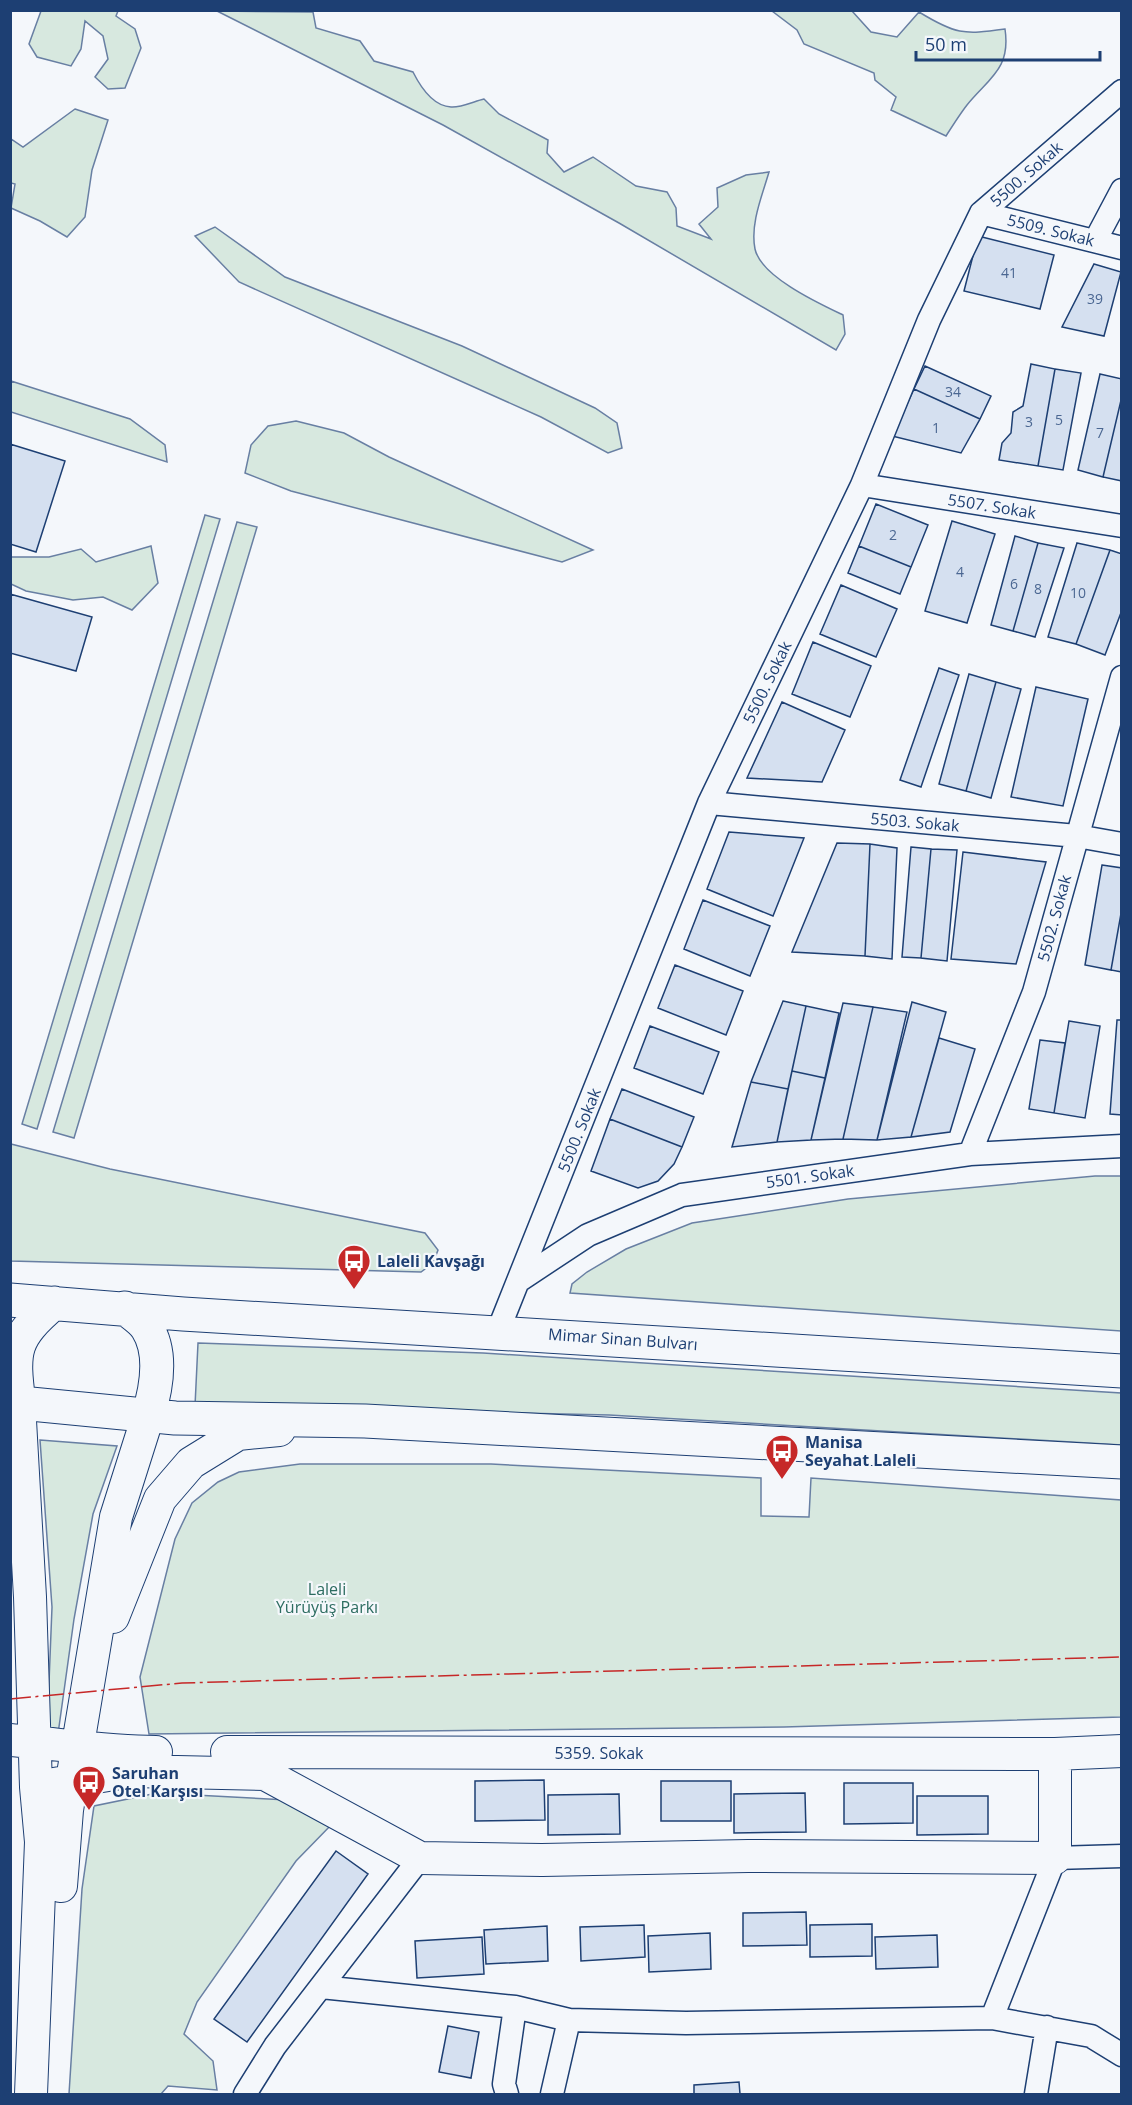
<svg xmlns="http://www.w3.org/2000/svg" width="1132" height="2105" viewBox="0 0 1132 2105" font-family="'Open Sans',sans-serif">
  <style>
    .green { fill: #d7e8df; stroke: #687fa3; stroke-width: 1.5 }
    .building { fill: #d5e0f0; stroke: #1d3f73; stroke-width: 1.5 }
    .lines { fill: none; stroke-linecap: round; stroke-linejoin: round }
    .street-casing { stroke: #1d3f73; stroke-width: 25 }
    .secondary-casing { stroke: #1d3f73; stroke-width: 34 }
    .highway-casing { stroke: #1d3f73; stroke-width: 35 }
    .street { stroke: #f4f7fb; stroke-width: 22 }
    .secondary { stroke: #f4f7fb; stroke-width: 32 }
    .highway { stroke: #f4f7fb; stroke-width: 33 }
    .power { stroke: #c62828; stroke-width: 1.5; stroke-dasharray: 21 4.5 3 4.5; stroke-linecap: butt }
    .labels { text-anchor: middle; stroke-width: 4.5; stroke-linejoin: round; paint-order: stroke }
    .number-label { font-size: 14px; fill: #4b6792 }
    .street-label { font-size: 16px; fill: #1d3f73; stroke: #f4f7fb }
    .poi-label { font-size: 16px; font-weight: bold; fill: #1d3f73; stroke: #f4f7fb; text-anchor: start }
    .park-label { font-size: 16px; fill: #2c6c60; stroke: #f4f7fb }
  </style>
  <rect width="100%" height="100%" fill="#f4f7fb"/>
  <path class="green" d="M118,11l-2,5 19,13 6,19 -16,40 -17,1 -13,-12 13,-18 -5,-23 -18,-15 -4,28 -10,17 -34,-9 -8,-13 12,-33z
    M217,11l96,1 3,16 44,13 14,20 39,11c7,14 19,34 38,35 9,1 24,-6 33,-8l15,15 49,26 -1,13 17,19 29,-15 43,29 31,6 9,16 1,18 34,13 -12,-15 19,-17 -1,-19 29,-13 23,-3c-7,24 -19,52 -14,77 6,28 65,55 88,66l2,19 -9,16 -217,-127 -176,-98z
    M772,11h80l19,21 26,5 22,-25c36,22 44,23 86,17 6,40 -16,49 -38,76 -7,9 -14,20 -21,31l-55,-26 5,-13 -21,-17 -1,-7 -70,-29 -7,-14z
    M75,109l33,11 -16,50 -7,47 -18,20 -27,-16 -29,-13 4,-24 -4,-1v-44l12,8z
    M215,227l70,50 177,69 133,62 22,15 5,25 -14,5 -67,-36 -302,-135 -44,-46z
    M11,381l119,38 35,26 2,17 -156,-50z
    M296,421l48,12 45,24 204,93 -31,12 -271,-71 -46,-18 6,-28 17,-19z
    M205,515l15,4 -183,610 -15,-5z
    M237,522l20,5 -183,611 -21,-6z
    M151,546l7,37 -26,27 -29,-13 -30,3 -47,-9 -15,-7v-27h38l32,-8 15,13z
    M11,1144l99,25 315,64 13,17 -5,13 -12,9 -410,-11z
    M1095,1176h26v155l-551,-38 2,-9 15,-12 39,-23 66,-26 156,-24z
    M198,1343l285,10 638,40 1,52 -513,-30 -414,-9z
    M40,1440l77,6 -24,68 -19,105 -16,115 -11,-1 5,-126z
    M300,1464h191l270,14v38l48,1 2,-39 310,22v217l-337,10 -635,7 -9,-57 35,-138 17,-36 26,-21 21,-10z
    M157,1793l131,7 45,23 -37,38 -99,141 -13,32 29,27 4,29 -49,-4 -7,8h-92l13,-205 12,-83z"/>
  <path class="building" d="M978,236l76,19 -14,54 -76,-18z
    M1094,264l27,8 -17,64 -42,-9z
    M1031,364l24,5 -17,97 -39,-6 3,-17 9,-10 2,-21 10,-6z
    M925,366l66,30 -11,23 -66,-30z
    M1055,369l26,4 -18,97 -25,-4z
    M1100,374l22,5v17l-19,81 -25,-7z
    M914,389l66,30 -19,34 -69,-17z
    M1122,396v85l-19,-4z
    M10,444l55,17 -29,91 -26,-8z
    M876,504l52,21 -17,42 -52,-21z
    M952,521l43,13 -28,89 -42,-12z
    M1015,536l23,7 -25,88 -22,-6z
    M1038,543l26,5 -29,89 -22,-6z
    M1077,543l33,7 -34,94 -28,-7z
    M859,546l52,21 -11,27 -52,-21z
    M1110,550l12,4v56l-17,45 -29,-11z
    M841,585l56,24 -21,48 -56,-23z
    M10,594l82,23 -16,54 -66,-18z
    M813,642l58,24 -21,51 -58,-23z
    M939,668l20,7 -38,112 -21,-7z
    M969,674l27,8 -30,109 -27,-7z
    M996,682l25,7 -30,109 -25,-7z
    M1036,687l52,12 -25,107 -52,-9z
    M782,702l63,28 -23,52 -75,-4z
    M729,832l75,6 -31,78 -66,-27z
    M837,843l33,1 -5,112 -73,-4z
    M870,844l27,4 -5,111 -27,-3z
    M911,847l20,2 -10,109 -19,-1z
    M931,849l26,1 -10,111 -26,-3z
    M963,852l83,10 -30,102 -65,-5z
    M1102,865l20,3v40l-11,62 -26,-5z
    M703,900l67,26 -20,50 -66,-27z
    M1122,908v64l-11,-2z
    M675,965l68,26 -17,44 -68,-27z
    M783,1001l23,5 -18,83 -37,-7z
    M912,1002l34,10 -35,125 -34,3z
    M843,1003l30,4 -30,132 -32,1z
    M806,1006l33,7 -14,65 -33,-7z
    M873,1007l34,5 -30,128 -34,-1z
    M1117,1020h5v95l-12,-1z
    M1069,1021l31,5 -15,92 -31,-5z
    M650,1026l69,26 -16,42 -69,-26z
    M939,1038l36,11 -25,83 -39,5z
    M1040,1040l25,3 -11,70 -25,-4z
    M792,1071l33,7 -14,62 -34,2z
    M751,1082l37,7 -11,53 -45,5z
    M622,1089l72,28 -12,30 -72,-28z
    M610,1119l72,28 -8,17 -16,17 -20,7 -47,-17z
    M544,1780l1,40 -70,1v-40z
    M661,1781h70v40h-70z
    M844,1783h69v40l-69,1z
    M805,1793l1,39 -72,1v-39z
    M619,1794l1,40 -72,1v-40z
    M917,1796h71v38l-71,1z
    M336,1851l32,23 -121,168 -33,-23z
    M806,1912l1,33 -64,1v-33z
    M872,1924v32l-62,1v-32z
    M644,1925l1,32 -64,4 -1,-34z
    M547,1926l1,35 -62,3 -2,-34z
    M710,1933l1,36 -62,3 -1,-36z
    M937,1935l1,32 -62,2 -1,-32z
    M482,1937l2,37 -67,4 -2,-37z
    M448,2026l31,6 -8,46 -32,-6z
    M739,2082l1,12h-46v-9z"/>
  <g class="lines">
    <defs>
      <path id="street" d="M981,213l141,35
        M1095,241l27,-51
        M862,485l260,41
        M709,803l368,33 45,8
        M970,1154l64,-162 88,-315
        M520,1280l68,-45 94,-40 288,-41 152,-8
        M498,1331l211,-528 153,-318 67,-165 52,-107 141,-122
        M321,1987l194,20 54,13
        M992,2018l63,-160 67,-2
        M245,2094l30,-48 145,-188
        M507,2094l-3,-10 11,-77
        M552,2094l17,-74 117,3 306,-5 99,18 31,19
        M1036,2094l11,-67"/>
      <path id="secondary" d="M19,1403l11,194 6,190 5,55 -10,252
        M113,1617l47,-118 31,-36 47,-29 41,-4
        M10,1740c49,4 97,12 146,12
        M227,1752l828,2 67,-3
        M36,1787l96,-16 133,3 155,84 122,2 206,-4 307,2v-104
        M61,1886l6,-76 49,-293 32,-101"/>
      <path id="highway" d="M10,1300l173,14 939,57
        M125,1308c7,6 17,12 22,20 16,25 9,62 1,88
        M10,1402l165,16 190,3 757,41
        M19,1403c-7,-53 -6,-65 35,-100"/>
    </defs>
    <use href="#street" class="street-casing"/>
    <use href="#secondary" class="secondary-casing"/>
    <use href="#highway" class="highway-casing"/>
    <use href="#street" class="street"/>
    <use href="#secondary" class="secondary"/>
    <use href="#highway" class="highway"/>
    <path class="power" d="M10,1699l172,-16 940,-26"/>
  </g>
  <defs>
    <symbol id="bus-pin" viewBox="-11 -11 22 30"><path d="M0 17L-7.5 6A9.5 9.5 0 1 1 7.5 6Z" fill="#c62828" stroke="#f4f7fb"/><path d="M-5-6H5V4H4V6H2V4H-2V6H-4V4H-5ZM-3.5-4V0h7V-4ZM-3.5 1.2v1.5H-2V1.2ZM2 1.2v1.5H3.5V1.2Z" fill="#fff"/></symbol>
  </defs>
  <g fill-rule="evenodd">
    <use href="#bus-pin" x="335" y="1242" width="38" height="52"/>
    <use href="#bus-pin" x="763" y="1432" width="38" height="52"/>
    <use href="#bus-pin" x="70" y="1763" width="38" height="52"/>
  </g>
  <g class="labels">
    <g class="number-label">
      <text x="1009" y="278">41</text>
      <text x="1095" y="304">39</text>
      <text x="953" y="397">34</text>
      <text x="1059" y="425">5</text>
      <text x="1029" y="427">3</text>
      <text x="936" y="433">1</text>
      <text x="1100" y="438">7</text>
      <text x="893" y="540">2</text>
      <text x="960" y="577">4</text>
      <text x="1014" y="589">6</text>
      <text x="1038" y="594">8</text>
      <text x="1078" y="598">10</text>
    </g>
    <g class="street-label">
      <text transform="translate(1026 174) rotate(-41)" y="6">5500. Sokak</text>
      <text transform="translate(1051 230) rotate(14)" y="6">5509. Sokak</text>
      <text transform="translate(992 506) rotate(9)" y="6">5507. Sokak</text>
      <text transform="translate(767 682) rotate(-64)" y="6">5500. Sokak</text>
      <text transform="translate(915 822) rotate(5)" y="6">5503. Sokak</text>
      <text transform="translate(1054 918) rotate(-75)" y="6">5502. Sokak</text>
      <text transform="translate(579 1130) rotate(-68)" y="6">5500. Sokak</text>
      <text transform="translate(810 1176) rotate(-8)" y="6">5501. Sokak</text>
      <text transform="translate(623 1339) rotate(4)" y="6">Mimar Sinan Bulvarı</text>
      <text x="599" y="1759">5359. Sokak</text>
    </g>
    <g class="poi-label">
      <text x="377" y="1267">Laleli Kavşağı</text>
      <text x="805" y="1448">Manisa<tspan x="805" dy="18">Seyahat Laleli</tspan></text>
      <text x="112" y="1779">Saruhan<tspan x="112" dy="18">Otel Karşısı</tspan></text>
    </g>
    <g class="park-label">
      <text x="327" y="1595">Laleli<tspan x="327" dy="18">Yürüyüş Parkı</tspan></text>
    </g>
  </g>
  <rect width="1132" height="2105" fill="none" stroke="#1d3f73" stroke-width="24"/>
  <path d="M916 51v9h184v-9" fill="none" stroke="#1d3f73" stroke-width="3"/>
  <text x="925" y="51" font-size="18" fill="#1d3f73" stroke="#f4f7fb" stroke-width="4.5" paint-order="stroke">50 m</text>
</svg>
